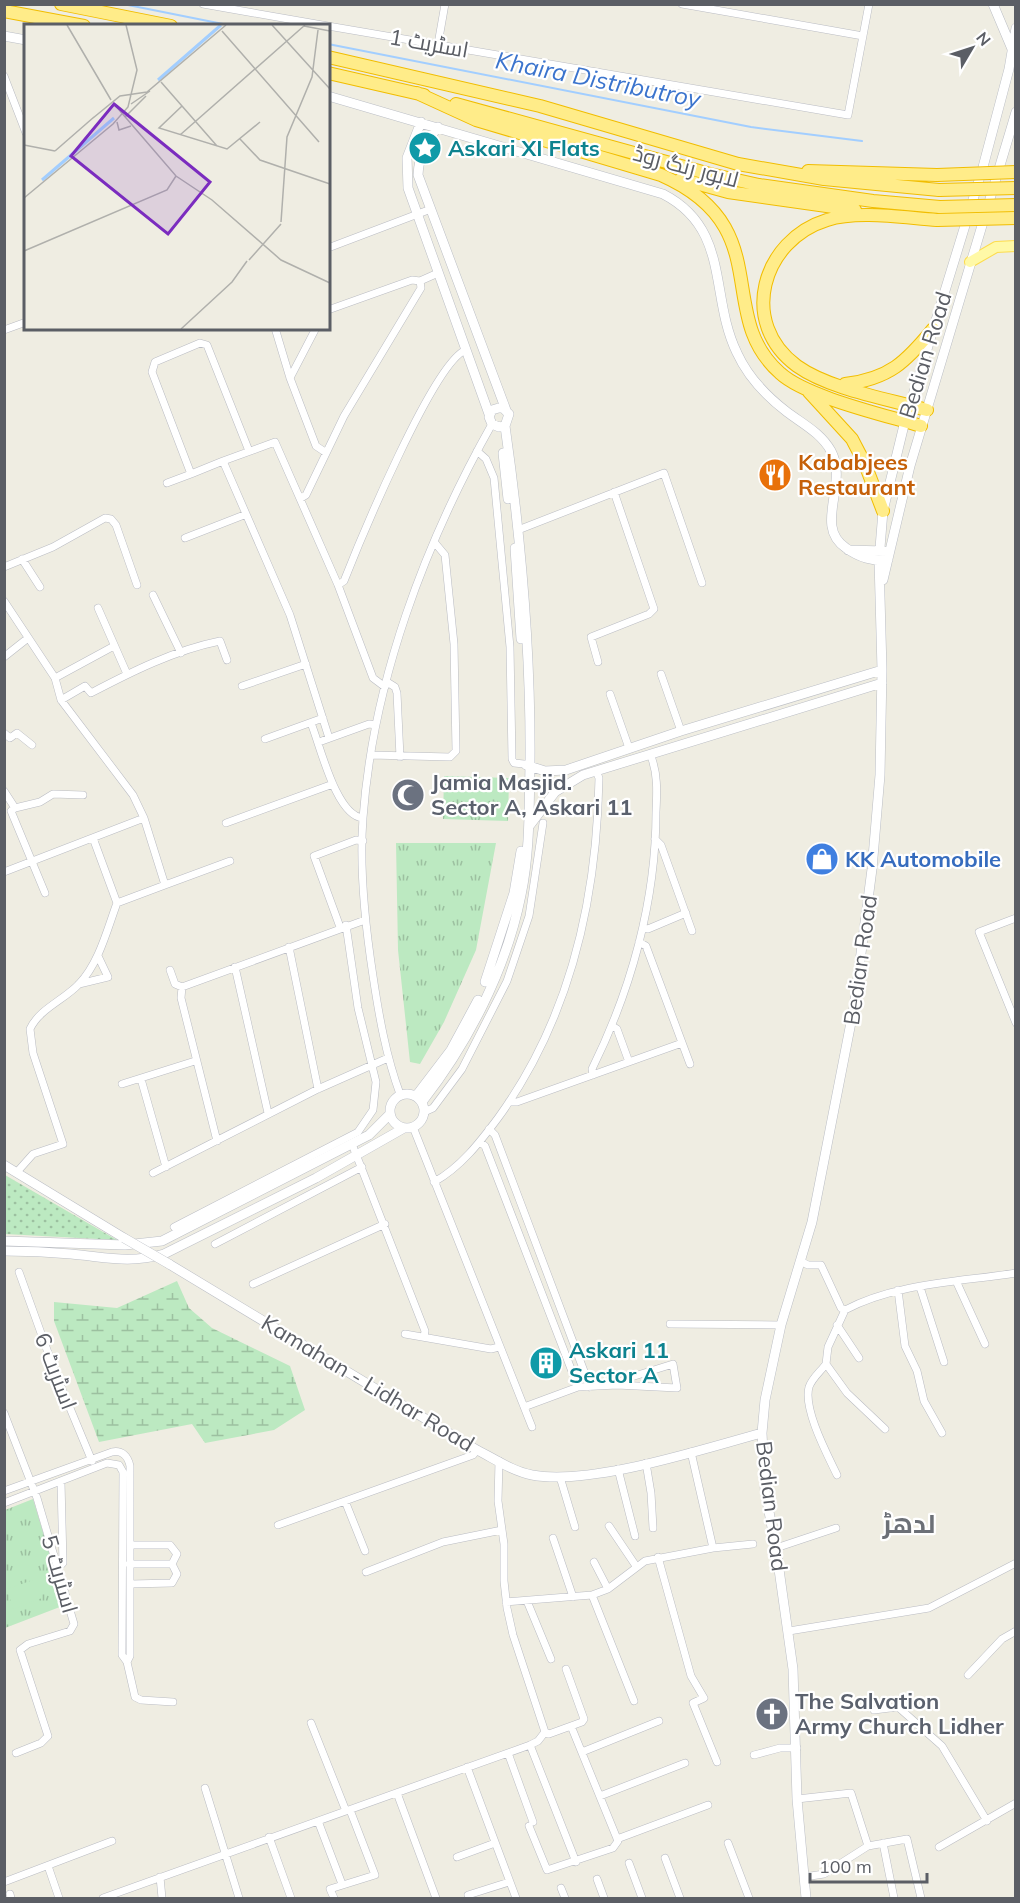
<svg xmlns="http://www.w3.org/2000/svg" width="1020" height="1903" viewBox="0 0 1020 1903" font-family="Mulish,Cairo,sans-serif">
  <style>
    .grass { fill: url(#grass-dots) }
    .wetland { fill: url(#wetland-marsh) }
    .park { fill: url(#park-tufts) }
    .garden { fill: #bce9c1 }
    .lines { fill: none; stroke-linecap: round; stroke-linejoin: round }
    .stream { stroke: #a2ceff; stroke-width: 2 }
    .street-casing { stroke: #babcc3; stroke-width: 8 }
    .secondary-casing { stroke: #bbbec5; stroke-width: 10 }
    .primary-casing { stroke: #fddc4d; stroke-width: 12 }
    .highway-casing { stroke: #f1bd00; stroke-width: 14 }
    .street { stroke: #fff; stroke-width: 7 }
    .secondary { stroke: #fff; stroke-width: 9 }
    .primary { stroke: #fff9a7; stroke-width: 10 }
    .highway { stroke: #ffec89; stroke-width: 12 }
    .secondary-bridge-casing { stroke: #bbbec5; stroke-width: 10; stroke-linecap: butt }
    .highway-bridge-casing { stroke: #f1bd00; stroke-width: 14; stroke-linecap: butt }
    .secondary-bridge { stroke: #fff; stroke-width: 9 }
    .highway-bridge { stroke: #ffec89; stroke-width: 12 }
    .labels { text-anchor: middle; stroke-width: 4.5; stroke-linejoin: round; paint-order: stroke }
    .street-label { font-size: 22px; fill: #5b5e65; stroke: #fff }
    .culture-label { font-size: 22px; font-weight: bold; fill: #0d838f; stroke: #fff; text-anchor: start }
    .food-label { font-size: 22px; font-weight: bold; fill: #c56008; stroke: #fff; text-anchor: start }
    .worship-label { font-size: 22px; font-weight: bold; fill: #5b616d; stroke: #fff; text-anchor: start }
    .shop-label { font-size: 22px; font-weight: bold; fill: #366cbe; stroke: #fff; text-anchor: start }
    .water-label { font-size: 24px; font-style: italic; fill: #3b74cd; stroke: #fff }
    .quarter-label { font-size: 26px; font-weight: bold; fill: #6c7077; stroke: #fff }
    .inset-river { fill: none; stroke: #a2ceff; stroke-width: 3 }
    .inset-road { fill: none; stroke: #b0b0ac; stroke-width: 1.5 }
    .view { fill: #7b2cbf; fill-opacity: 0.15; stroke: #7b2cbf; stroke-width: 3 }
    .inset-edge { fill: none; stroke: #5b5e65; stroke-width: 3 }
  </style>
  <defs>
    <pattern id="grass-dots" width="8" height="8" patternUnits="userSpaceOnUse" patternTransform="scale(1.5)"><rect width="8" height="8" fill="#bce9c1"/><path d="M2 2h.1M6 6h.1" fill="none" stroke="#9cc0a0" stroke-width="1.8" stroke-linecap="round"/></pattern>
    <pattern id="wetland-marsh" width="20" height="14" patternUnits="userSpaceOnUse" patternTransform="scale(1.5)"><rect width="20" height="14" fill="#bce9c1"/><path d="M1 5h8M5 5V1M11 12h8M15 12V8" fill="none" stroke="#9cc0a0"/></pattern>
    <pattern id="park-tufts" width="24" height="20" patternUnits="userSpaceOnUse" patternTransform="scale(1.5)"><rect width="24" height="20" fill="#bce9c1"/><path d="M3 7l-1-3M5 7V3M7 7l1-3M15 17l-1-3M17 17v-4M19 17l1-3" fill="none" stroke="#9cc0a0"/></pattern>
  </defs>
  <rect width="100%" height="100%" fill="#efede2"/>
  <path class="grass" d="M5,1175l112,65 -112,-6z"/>
  <path class="wetland" d="M177,1281l12,27 23,20 78,38 15,44 -31,20 -69,13 -13,-19 -93,18 -45,-121v-19l63,6z"/>
  <path class="park" d="M444,776l65,2 -1,43 -65,-2z
    M396,843h100l-20,107 -32,72 -24,42 -10,-2 -12,-112z
    M33,1499l32,106 -60,23v-118z"/>
  <path class="garden" d="M33,1580l9,18 -29,11 -6,-20z"/>
  <g class="lines">
    <path class="stream" d="M123,4l110,22
      M328,44l423,83 111,14"/>
    <defs>
      <path id="street" d="M203,4l125,22
        M682,4l181,32
        M328,26l520,89 21,-111
        M438,44l7,-40
        M4,76l22,57
        M328,248l103,-39
        M328,310l84,-30 8,1
        M275,328l15,50 26,68 9,6
        M4,330l22,-8
        M290,378l26,-50
        M477,451l9,8 8,19 16,169 2,112 2,4 10,1
        M223,461l-32,13 -39,-102 3,-10 45,-19 7,2 42,106
        M167,483l24,-9
        M301,498l5,-3 38,-79 77,-128 -1,-7 18,-8
        M518,530l146,-57 38,110
        M185,538l59,-23
        M22,559l18,28
        M4,567l49,-20 52,-29 6,1 5,6 21,60
        M338,585l6,-4c15,-38 90,-220 122,-231
        M153,595l28,58
        M4,601l51,77 6,22 24,-14 6,7c40,-21 84,-43 129,-52l7,19
        M98,608l29,66
        M4,657l24,-19
        M598,662l-7,-25 58,-23 5,-5 -40,-117
        M661,674l20,57
        M55,678l59,-32
        M387,682l8,5 2,6 3,64
        M242,686l64,-22
        M610,694l19,54
        M311,723c9,22 25,93 52,95
        M4,733l6,5 7,-5 15,12
        M329,738l-39,-123 -67,-154 52,-19 63,143 35,93 12,9
        M265,739l58,-21
        M319,742l50,-18 7,1
        M371,755l79,2 6,-6 -2,-107 -9,-89 -10,-12
        M4,791l11,17 -4,3 34,82
        M15,808l25,-6 13,-8 30,1
        M226,823l107,-39
        M655,839l6,6 31,86
        M4,872l140,-54 -11,-23 -72,-95
        M165,885l65,-24
        M117,903l48,-18 -21,-67
        M1016,918l-37,14 37,91
        M340,927l-26,-71 42,-16 7,1
        M643,928l5,1 38,-16
        M639,942l7,4 44,118
        M289,947l29,142
        M235,967l33,146
        M170,970l5,14 7,3
        M79,984l29,-7 -10,-21
        M182,987l183,-67
        M182,987l-1,11 36,143
        M612,1026l5,3 12,33
        M593,1075l-1,-6c39,-79 64,-168 64,-257 1,-20 2,-40 -6,-58
        M141,1079l25,88
        M122,1084l73,-23
        M400,1094c-14,-38 -21,-78 -27,-118 -8,-52 -14,-106 -10,-158 10,-137 62,-275 129,-394
        M509,1102h8l165,-59
        M424,1112l9,-4 29,-39 45,-88 22,-65 14,-93
        M413,1127l119,300
        M489,1129l6,6 95,252
        M480,1142l5,4 93,241
        M352,1144l73,187 -1,6
        M17,1172l16,-18 30,-10 -30,-91 -3,-24c9,-20 34,-29 49,-45 20,-21 28,-54 38,-81l-24,-65
        M153,1173l165,-84 70,-31
        M434,1182c27,-15 46,-40 64,-64 72,-99 99,-220 101,-340l-3,-7
        M174,1227l184,-95 15,-22 3,-28 -18,-74 -12,-83
        M215,1244l147,-77
        M802,1262l6,3h13l20,43 4,2 -17,37 -2,17 21,29 38,36
        M19,1272l36,100 37,89
        M957,1283l28,61
        M253,1284l132,-60
        M920,1287l24,75
        M898,1290l7,56 12,25 7,30 18,32
        M845,1310c51,-27 114,-28 171,-37
        M670,1324l111,1
        M837,1325l22,33
        M405,1334l86,15 8,-2
        M826,1364c-5,7 -14,14 -17,23 -6,22 18,67 28,88
        M524,1407l54,-20 39,-2 8,-6 48,-15 4,24 -60,-3
        M4,1413l33,85 37,126 -4,7 -42,13 -8,6 28,86 -7,7 -25,10
        M691,1452l22,96 40,-4
        M499,1461l-1,40 6,43v37l3,27 6,27 32,97
        M646,1463l5,30 2,35
        M618,1469l17,67
        M560,1477l15,50
        M4,1491l108,-39c10,-2 16,4 18,14v190l-3,6
        M345,1501l20,50
        M4,1503l103,-40 12,2 4,7 -1,183 5,7 8,35 6,3 32,2
        M278,1525l195,-70 4,-5
        M609,1526l27,40
        M553,1538l20,59
        M131,1545h39l7,9 -5,10
        M776,1548l60,-20
        M658,1557l33,119 13,22 -11,5 24,59
        M594,1562l14,27
        M129,1564h43
        M59,1567l4,-4 -2,-81
        M366,1572l77,-30 59,-12
        M131,1584l41,-1 5,-9 -5,-10
        M592,1595l42,106
        M527,1601l24,58
        M506,1602l86,-7 16,-6 37,-28 68,-13
        M789,1631l140,-23 87,-45
        M968,1675l34,-36 14,-8
        M874,1710l24,-3 44,39 45,75
        M311,1723l35,88
        M530,1745l46,117
        M582,1752l77,-31
        M508,1753l25,69
        M754,1755l26,-7h17
        M467,1767l49,131
        M205,1788l34,110
        M397,1793l39,105
        M600,1796l85,-33
        M797,1799l54,-6 17,53 -44,28 -20,3
        M318,1821l24,63
        M529,1826l18,44 66,-22 5,-7 -47,-115
        M269,1837l22,61
        M617,1839l91,-34
        M728,1843l21,55
        M883,1843l11,55
        M868,1846l39,-7 14,59
        M939,1847l77,-44
        M457,1857l38,-14
        M665,1858l15,40
        M629,1863l13,35
        M48,1866l11,32
        M160,1877l2,21
        M597,1879l7,19
        M4,1882l108,-41
        M561,1888l4,10
        M10,1894l1,4
        M468,1895l41,-13
        M103,1898l427,-153 8,-4 7,-9 4,2 33,-12 2,-3 -18,-50
        M334,1898l-4,-9 45,-14 -25,-65"/>
      <path id="secondary" d="M993,4l19,45
        M4,36l22,4
        M328,96l335,98c68,35 46,102 74,159 11,24 29,43 50,59 16,12 34,21 44,39 18,33 -18,75 15,97 14,10 26,13 42,12
        M421,122l-14,36 1,30 81,226
        M438,127c-12,15 -19,28 -20,48l88,235
        M503,453l5,46
        M515,548l6,91
        M848,550l36,1
        M883,580l27,-114 106,-354
        M526,765l19,6 21,-1 115,-39 201,-61
        M530,825l25,-33 28,-17 299,-92
        M485,982l29,-89 7,-42
        M390 1111a17 17 0 1 1 34 0a17 17 0 1 1-34 0Z
        M416,1096l35,-46 27,-50
        M422,1102c46,-59 84,-132 99,-207 9,-42 8,-87 9,-131 1,-113 -9,-226 -25,-338l4,-12 -7,-7 -10,3 -3,7 3,7 7,3 6,-1
        M4,1165l120,73
        M4,1241l121,4 37,-4 207,-106 21,-21
        M4,1251c23,0 45,1 67,3 35,3 58,10 93,0l152,-76 88,-50
        M169,1264l308,186c18,9 35,21 55,25 59,11 170,-26 230,-42
        M806,1898l-9,-99 -4,-130 -17,-121 -11,-57 -3,-58 3,-33 16,-75 31,-103 42,-215 18,-138 8,-94 2,-105 -3,-110 4,-49 22,-90 78,-254 26,-98 7,-41"/>
      <path id="primary" d="M970,262l26,-15 20,-1"/>
      <path id="highway" d="M61,4l110,22
        M4,11l80,15
        M328,57l212,49 198,58 86,15 115,11
        M328,73l96,22
        M417,93l59,27 185,55c118,52 52,139 119,198 26,24 105,42 141,53
        M456,104l254,70 49,11 114,16 67,6
        M808,171l129,4
        M681,179l47,13 127,18
        M845,384c44,-5 61,-22 88,-55
        M809,392l43,47 13,25 18,47
        M927,410c-39,-11 -98,-21 -130,-44 -59,-43 -35,-126 30,-146 31,-10 78,-2 110,0"/>
    </defs>
    <use href="#street" class="street-casing"/>
    <use href="#secondary" class="secondary-casing"/>
    <use href="#primary" class="primary-casing"/>
    <use href="#highway" class="highway-casing"/>
    <use href="#street" class="street"/>
    <use href="#secondary" class="secondary"/>
    <use href="#primary" class="primary"/>
    <use href="#highway" class="highway"/>
    <defs>
      <path id="secondary-bridge" d="M124,1238l45,26"/>
      <path id="highway-bridge" d="M937,175l79,-3
        M939,190l77,-2
        M940,207l76,-2
        M937,220l79,-2"/>
    </defs>
    <use href="#secondary-bridge" class="secondary-bridge-casing"/>
    <use href="#highway-bridge" class="highway-bridge-casing"/>
    <use href="#secondary-bridge" class="secondary-bridge"/>
    <use href="#highway-bridge" class="highway-bridge"/>
  </g>
  <defs>
    <symbol id="sight-disc" viewBox="-11 -11 22 22"><circle r="9.5" fill="#0f9aa8" stroke="#fff"/><path d="M0-6L1.8-2.2L6-1.7L2.9 1.2L3.7 5.4L0 3.3L-3.7 5.4L-2.9 1.2L-6-1.7L-1.8-2.2Z" fill="#fff"/></symbol>
    <symbol id="restaurant-disc" viewBox="-11 -11 22 22"><circle r="9.5" fill="#e8710a" stroke="#fff"/><path d="M-5-6h1v4h1v-4h1v4h1v-4h1v5L-1.5 .5V6h-2V.5L-5-1ZM5-6V6H3V1.5H1.5Q1.5-4 5-6Z" fill="#fff"/></symbol>
    <symbol id="mosque-disc" viewBox="-11 -11 22 22"><circle r="9.5" fill="#6b7280" stroke="#fff"/><path d="M3.5-4.9A6 6 0 1 0 3.5 4.9A5 5 0 1 1 3.5-4.9Z" fill="#fff"/></symbol>
    <symbol id="shop-disc" viewBox="-11 -11 22 22"><circle r="9.5" fill="#3f7fe0" stroke="#fff"/><path d="M-5-2.5h2.3a2.7 3.5 0 0 1 5.4 0H5L5.5 6h-11ZM-1.5-2.5h3a1.5 2.3 0 0 0-3 0Z" fill="#fff"/></symbol>
    <symbol id="building-disc" viewBox="-11 -11 22 22"><circle r="9.5" fill="#0f9aa8" stroke="#fff"/><path d="M-4-6H4V6H1V3H-1V6H-4ZM-2.5-4.3h1.7v1.8h-1.7ZM.8-4.3h1.7v1.8H.8ZM-2.5-1h1.7V.8h-1.7ZM.8-1h1.7V.8H.8Z" fill="#fff"/></symbol>
    <symbol id="church-disc" viewBox="-11 -11 22 22"><circle r="9.5" fill="#6b7280" stroke="#fff"/><path d="M-1.2-6h2.4v3.5h3.3v2.4h-3.3V6h-2.4V-.1h-3.3v-2.4h3.3Z" fill="#fff"/></symbol>
  </defs>
  <g fill-rule="evenodd">
    <use href="#sight-disc" x="406" y="129" width="38" height="38"/>
    <use href="#restaurant-disc" x="756" y="456" width="38" height="38"/>
    <use href="#mosque-disc" x="389" y="776" width="38" height="38"/>
    <use href="#shop-disc" x="803" y="840" width="38" height="38"/>
    <use href="#building-disc" x="527" y="1344" width="38" height="38"/>
    <use href="#church-disc" x="753" y="1695" width="38" height="38"/>
  </g>
  <g class="labels">
    <g class="street-label">
      <text transform="translate(429 43) rotate(10)" y="8">اسٹریٹ 1</text>
      <text transform="translate(686 166) rotate(15)" y="8">لاہور رنگ روڈ</text>
      <text transform="translate(925 355) rotate(-73)" y="8">Bedian Road</text>
      <text transform="translate(860 960) rotate(-82)" y="8">Bedian Road</text>
      <text transform="translate(56 1371) rotate(69)" y="8">اسٹریٹ 6</text>
      <text transform="translate(368 1383) rotate(31)" y="8">Kamahan - Lidhar Road</text>
      <text transform="translate(772 1506) rotate(83)" y="8">Bedian Road</text>
      <text transform="translate(60 1574) rotate(74)" y="8">اسٹریٹ 5</text>
    </g>
    <g class="culture-label">
      <text x="448" y="156">Askari XI Flats</text>
      <text x="569" y="1358">Askari 11<tspan x="569" dy="25">Sector A</tspan></text>
    </g>
    <g class="food-label">
      <text x="798" y="470">Kababjees<tspan x="798" dy="25">Restaurant</tspan></text>
    </g>
    <g class="worship-label">
      <text x="431" y="790">Jamia Masjid.<tspan x="431" dy="25">Sector A, Askari 11</tspan></text>
      <text x="795" y="1709">The Salvation<tspan x="795" dy="25">Army Church Lidher</tspan></text>
    </g>
    <g class="shop-label">
      <text x="845" y="867">KK Automobile</text>
    </g>
    <g class="water-label">
      <text transform="translate(598 80) rotate(11)" y="8">Khaira Distributroy</text>
    </g>
    <g class="quarter-label">
      <text x="909" y="1533">لدھڑ</text>
    </g>
  </g>
  <g transform="translate(24 24)">
    <rect width="306" height="306" fill="#efede2"/>
    <path class="inset-river" d="M134,56l63,-55M18,156l72,-62"/>
    <path class="inset-road" d="M43,1l44,75M248,1l58,64M280,2l26,5M198,7l97,111M137,58l56,64M90,80l62,72 36,24 69,60 49,23M107,80l19,-13M158,82l-23,22 68,21 33,-27M101,93l21,-21M69,94l27,-22 27,-4 79,-67M93,98l2,8 12,-4M156,111l125,-110M216,115l20,21 70,24M0,121l31,6M31,127l39,-34M0,174l89,-74 15,-17 9,-37 -11,-45M257,198l6,-85 25,-60 6,-47M0,227l143,-61 9,-14M225,236l32,-36M157,305l51,-47 15,-21"/>
    <path class="view" d="M90,80l96,78 -42,52 -97,-78z"/>
    <rect width="306" height="306" class="inset-edge"/>
  </g>
  <rect width="1020" height="1903" fill="none" stroke="#5b5e65" stroke-width="12"/>
  <g transform="translate(972 48) rotate(51)" stroke="#ffffff" stroke-width="4.5" paint-order="stroke">
  <path d="M0-4.5L10 22L0 15L-10 22Z" fill="#5b5e65"/>
  <text y="-9" font-size="16" font-weight="bold" text-anchor="middle" fill="#5b5e65">N</text>
  </g>
  <path d="M810 1873v9h117v-9" fill="none" stroke="#5b5e65" stroke-width="3"/>
  <text x="819" y="1873" font-size="18" fill="#5b5e65" stroke="#ffffff" stroke-width="4.5" paint-order="stroke">100 m</text>
</svg>
